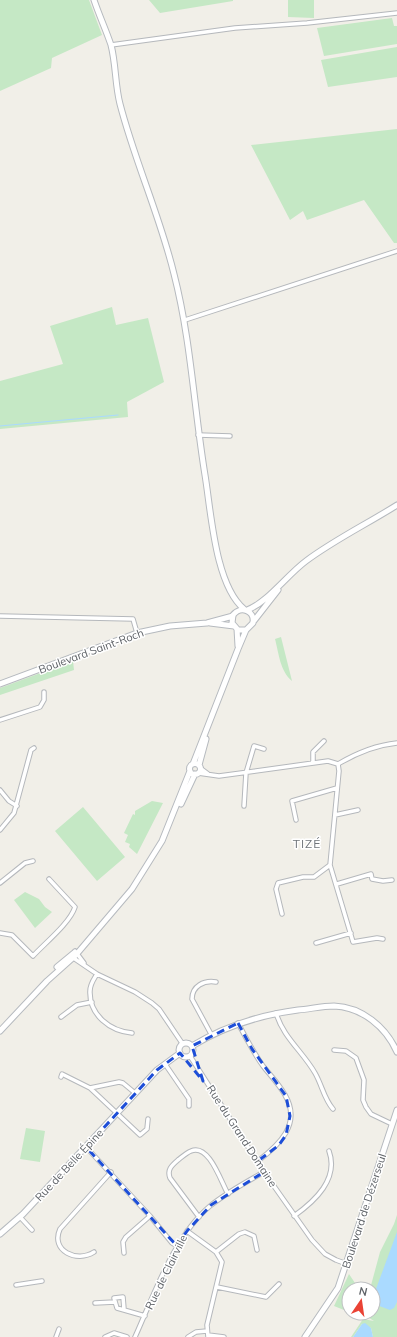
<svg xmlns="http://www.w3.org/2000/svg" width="397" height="1337" viewBox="0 0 397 1337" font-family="Mulish,sans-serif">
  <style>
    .green { fill: #c5e8c5 }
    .water { fill: #aadaff }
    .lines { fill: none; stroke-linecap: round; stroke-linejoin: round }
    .stream { stroke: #aadaff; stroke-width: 1 }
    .street-casing { stroke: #b5b8bc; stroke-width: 5.5 }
    .secondary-casing { stroke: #b6babf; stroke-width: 7 }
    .street { stroke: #fff; stroke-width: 3.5 }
    .secondary { stroke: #fff; stroke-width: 5 }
    .marked { fill: none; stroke: #1d4ed8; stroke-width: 3; stroke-dasharray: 8 5; stroke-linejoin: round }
    .labels { text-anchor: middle; stroke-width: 3; stroke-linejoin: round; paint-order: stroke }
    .street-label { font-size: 11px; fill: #5f6368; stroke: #fff }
    .neighbourhood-label { font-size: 12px; letter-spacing: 1px; fill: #70757a; stroke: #fff }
  </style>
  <rect width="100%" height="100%" fill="#f1efe8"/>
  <path class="green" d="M0,0h89l13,35 -50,23 -1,10 -51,23z
    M149,0h84v1l-73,12z
    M288,0h26v18l-26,-1z
    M392,18l2,8h3v18l-73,12 -7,-28z
    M397,47v30l-69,10 -7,-27z
    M397,129v114h-3l-30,-43 -57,20 -4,-9 -13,9 -39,-75z
    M112,307l4,18 32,-7 16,64 -37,20 1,15 -128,12v-48l63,-17 -13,-38z
    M281,637l11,44c-12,-10 -13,-27 -17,-42z
    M73,661l1,9 -74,25v-7z
    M152,801l11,2 -26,51 -8,-7 1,-3 -5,-2 3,-7 -4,-2 9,-19 2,1v-4z
    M83,807l42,50 -28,24 -42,-50z
    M25,892l14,7 6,8 7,5 -17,16 -21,-28z
    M26,1128l19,3 -5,31 -20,-3z
    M397,1215v122h-24l-2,-9 -9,-4 -9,13h-2l12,-18 11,2 -8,-5 -15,-3h22v-24h-3l10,-37 14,-28z
    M349,1274l10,15h-10v23l-15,-6z"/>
  <path class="water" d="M397,1232v70l-3,6 -4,2 -16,-6 -1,-7z
    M365,1323l6,5 2,9h-20l9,-13z"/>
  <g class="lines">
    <path class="stream" d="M0,426l118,-11"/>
    <defs>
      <path id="street" d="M111,45l124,-17 72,-5 90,-10
        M185,320l212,-69
        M198,435l32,1
        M0,616l133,3 4,14
        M0,720l40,-13 4,-7v-8
        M313,763v-11l11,-11
        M338,764l1,7 -9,94 23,77 24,-4 6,1
        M200,768l8,6
        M198,773l21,3 109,-15 10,3c17,-10 39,-19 59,-21
        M0,790l9,11 8,5
        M244,806l2,-33 8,-27 10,3
        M335,815l23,-5
        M296,820l-4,-19 45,-13
        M0,830l14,-17 17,-63 3,-2
        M0,883l25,-20 8,-2
        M337,884l34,-10 1,5 11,2 9,-1
        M282,914l-6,-25 2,-6 25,-6h11l16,-12
        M0,933l12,2 21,21c12,-13 37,-33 42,-49l-26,-28
        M316,943l35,-10
        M75,951l9,12
        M72,957l25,17 38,18 17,11 7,6 23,34
        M97,974c-3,5 -7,10 -7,17 -1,24 20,40 42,42
        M276,1013c7,24 27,39 39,60 7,12 9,26 18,36
        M61,1017l16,-12 15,-3
        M238,1023c8,15 15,29 25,43 7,9 16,18 22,29 17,29 -6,50 -27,66
        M211,1034l-19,-35c0,-13 12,-19 24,-17
        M334,1050l12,1 10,7 8,22 -1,20 3,7 5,7 21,10
        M190,1056l74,116 48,68 13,14 11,6 11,4
        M165,1064l24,35v7
        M61,1077l1,-3 28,14 29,-6 4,1 12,10
        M90,1088l50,47 7,-6 1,-10
        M86,1147l64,69 22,27 5,3
        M294,1216c21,-15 45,-37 35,-65
        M20,1217l12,13
        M199,1217l-29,-39c-3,-8 1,-12 8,-18 4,-3 8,-7 13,-9 18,-8 30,31 37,43
        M187,1231l29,21 6,10 -15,63 1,12
        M94,1252c-17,11 -44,-1 -34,-23l51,-57
        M216,1252l23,-18 6,-2 9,4 3,14
        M124,1253l-1,-11 3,-5 24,-21
        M16,1285l26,-4
        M217,1287l49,10 13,-13
        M95,1303l20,-1
        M124,1309l-1,-12 -9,1 3,10 28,8
        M208,1335l16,2
        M56,1337l3,-8
        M105,1337l9,-4 13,4
        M135,1337c19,-42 39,-101 75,-131 16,-13 36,-24 54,-34
        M188,1337l8,-5 11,-1"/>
      <path id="secondary" d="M94,0c5,15 12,30 17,45 5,19 4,40 9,59 15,58 40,112 54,170 17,66 20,134 31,201 6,36 10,110 39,134
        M247,610c20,-7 40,-35 59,-49 28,-21 61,-37 91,-56
        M253,622l25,-32
        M210,623l24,3
        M237,629l1,17
        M0,684l137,-51 33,-7 37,-3 26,-7
        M189.5 769a5.5 5.5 0 1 1 11 0a5.5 5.5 0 1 1-11 0Z
        M193,764l45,-115 8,-19 7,-7c2,-12 -12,-18 -20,-8l-1,8 6,7h8
        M199,765l7,-26
        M181,804l14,-30
        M57,967l17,-14
        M0,1031l47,-50 28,-25 57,-67 30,-48 28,-70
        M179 1050a7 7 0 1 1 14 0a7 7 0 1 1-14 0Z
        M192,1046c33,-20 68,-31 106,-36 12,-1 24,-4 36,-4 28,1 52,21 63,46
        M0,1234l23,-20 134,-144 23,-17
        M305,1337l33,-49 59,-178"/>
    </defs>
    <use href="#street" class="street-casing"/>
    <use href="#secondary" class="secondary-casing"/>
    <use href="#street" class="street"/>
    <use href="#secondary" class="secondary"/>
  </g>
  <path class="marked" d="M238,1023l14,26 34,47 4,20 -4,19 -7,10 -21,16 6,11 -53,33 -24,26 -10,15 -91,-99 71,-77 23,-17 23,28 -11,-35z"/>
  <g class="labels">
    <g class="street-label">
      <text transform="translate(91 651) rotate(-20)" y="4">Boulevard Saint-Roch</text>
      <text transform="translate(242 1136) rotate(57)" y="4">Rue du Grand Domaine</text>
      <text transform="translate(69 1165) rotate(-47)" y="4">Rue de Belle Épine</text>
      <text transform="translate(364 1211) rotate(-72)" y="4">Boulevard de Dézerseul</text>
      <text transform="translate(166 1272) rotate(-64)" y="4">Rue de Clairville</text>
    </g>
    <g class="neighbourhood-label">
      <text x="307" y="848">TIZÉ</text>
    </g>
  </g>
  <g transform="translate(361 1301) rotate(13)"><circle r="19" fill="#ffffff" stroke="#bfc1c3"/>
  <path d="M0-3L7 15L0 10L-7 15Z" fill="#ea4335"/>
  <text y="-6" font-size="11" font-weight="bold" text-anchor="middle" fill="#5f6368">N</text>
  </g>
</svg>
